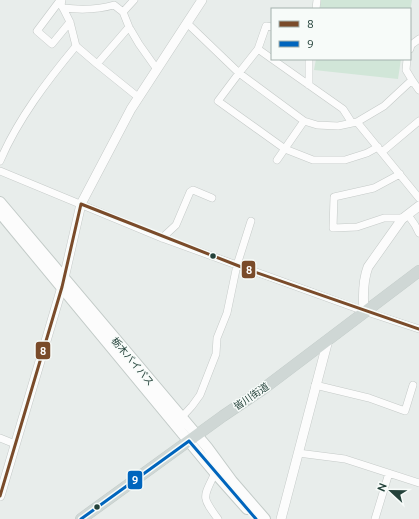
<svg xmlns="http://www.w3.org/2000/svg" width="419" height="519" viewBox="0 0 419 519" font-family="Ubuntu,'Noto Sans JP',sans-serif">
  <style>
    .green { fill: #d1e6d8 }
    .lines { fill: none; stroke-linecap: round; stroke-linejoin: round }
    .minor-casing { stroke: #c5cac8; stroke-width: 8 }
    .tertiary-casing { stroke: #c5cac8; stroke-width: 10 }
    .secondary-casing { stroke: #c3cbc8; stroke-width: 12 }
    .primary-casing { stroke: #c3ccc9; stroke-width: 12 }
    .minor { stroke: #fcfcfc; stroke-width: 7 }
    .tertiary { stroke: #fcfcfc; stroke-width: 9 }
    .secondary { stroke: #fcfcfc; stroke-width: 10 }
    .primary { stroke: #cfd7d5; stroke-width: 11 }
    .bus-1-casing { stroke: #f7fbf9; stroke-width: 6 }
    .bus-2-casing { stroke: #f7fbf9; stroke-width: 6 }
    .bus-1 { stroke: #7a4b2a; stroke-width: 3 }
    .bus-2 { stroke: #0065bd; stroke-width: 3 }
    .bus-dot { fill: #24423a; stroke: #f7fbf9; stroke-width: 1.5 }
    .labels { text-anchor: middle; stroke-width: 3; stroke-linejoin: round; paint-order: stroke }
    .street-label { font-size: 10px; fill: #24423a; stroke: #f7fbf9 }
    .line-badge { stroke: #f7fbf9; stroke-width: 1.5 }
    .badge-label { font-size: 11px; text-anchor: middle; font-weight: bold; fill: #fff }
  </style>
  <rect width="100%" height="100%" fill="#e8edeb"/>
  <path class="green" d="M321,0h91l-2,13v-4h-90z
    M316,59h85l-3,20 -84,-9z"/>
  <g class="lines">
    <defs>
      <path id="minor" d="M62,0l-1,5 2,3 7,14 6,24 21,18 41,33
        M58,3l-21,28 15,13 18,-22
        M63,8c18,2 34,2 51,-3l9,7 6,15 10,17 17,24
        M316,9l1,-9
        M123,12l11,-12
        M187,23l52,50 19,-24 8,-23 6,1
        M258,49l14,10
        M410,49l1,-4 8,-6
        M272,59l71,50 9,14
        M407,59l-1,11 6,10
        M97,64l32,-37
        M309,85v-26
        M357,122l62,76
        M378,147l-11,6 -22,7h-32l-28,-11 -67,-48 21,-28 65,48 13,4 21,1 19,-4 27,-16 28,-26 7,10
        M382,152l37,-31
        M277,160l27,-39
        M0,161c18,-42 47,-80 76,-115
        M0,171l162,67 202,73 55,18
        M400,174l-26,14 -40,9 -1,31 24,-1 27,-9h20
        M408,215l7,10 4,8
        M162,238l14,-13 14,-33 3,-2 19,8
        M315,385l54,13 36,13 8,-26
        M181,418l11,-12 8,-11 16,-41 1,-16 10,-25 10,-48 14,-44
        M0,438l15,6
        M298,453l47,6 74,24
        M215,473c-12,25 -14,23 3,46
        M375,519l14,-46"/>
      <path id="tertiary" d="M364,311c-1,-13 -1,-31 4,-44l34,-48 17,-13
        M0,496l62,-209 19,-83 50,-95 71,-109
        M281,519l47,-179"/>
      <path id="secondary" d="M0,202l207,245 25,34 33,38
        M0,213l215,260 32,36"/>
      <path id="primary" d="M81,519l142,-103 40,-27 156,-118"/>
    </defs>
    <use href="#minor" class="minor-casing"/>
    <use href="#tertiary" class="tertiary-casing"/>
    <use href="#secondary" class="secondary-casing"/>
    <use href="#primary" class="primary-casing"/>
    <use href="#minor" class="minor"/>
    <use href="#tertiary" class="tertiary"/>
    <use href="#secondary" class="secondary"/>
    <use href="#primary" class="primary"/>
    <defs>
      <path id="bus-1" d="M81,204l168,66 170,59
        M0,496l62,-209 19,-83"/>
      <path id="bus-2" d="M189,441l67,78
        M81,519l108,-78"/>
    </defs>
    <use href="#bus-1" class="bus-1-casing"/>
    <use href="#bus-2" class="bus-2-casing"/>
    <use href="#bus-1" class="bus-1"/>
    <use href="#bus-2" class="bus-2"/>
  </g>
  <g class="bus-dot">
    <circle cx="213" cy="256" r="3.5"/>
    <circle cx="97" cy="507" r="3.5"/>
  </g>
  <g class="labels">
    <g class="street-label">
      <text transform="translate(133 361) rotate(50)" y="4">栃木バイパス</text>
      <text transform="translate(251 396) rotate(-34)" y="4">皆川街道</text>
    </g>
  </g>
  <g class="line-badge">
    <rect x="241" y="260" width="15" height="19" rx="4" fill="#7a4b2a"/>
    <rect x="35" y="341" width="16" height="19" rx="4" fill="#7a4b2a"/>
    <rect x="127" y="470" width="16" height="20" rx="4" fill="#0065bd"/>
  </g>
  <g class="badge-label">
    <text x="249" y="274">8</text>
    <text x="43" y="355">8</text>
    <text x="135" y="484">9</text>
  </g>
  <rect x="271" y="8" width="140" height="52" fill="#f7fbf9" stroke="#a3b1ad"/>
  <rect x="279" y="21" width="20" height="6" fill="#7a4b2a" stroke="#a3b1ad"/>
  <text x="307" y="28" font-size="12" fill="#24423a">8</text>
  <rect x="279" y="41" width="20" height="6" fill="#0065bd" stroke="#a3b1ad"/>
  <text x="307" y="48" font-size="12" fill="#24423a">9</text>
  <g transform="translate(391 491) rotate(292)" stroke="#f7fbf9" stroke-width="3" paint-order="stroke">
  <path d="M0-3L7 15L0 10L-7 15Z" fill="#24423a"/>
  <text y="-6" font-size="11" font-weight="bold" text-anchor="middle" fill="#24423a">N</text>
  </g>
</svg>
